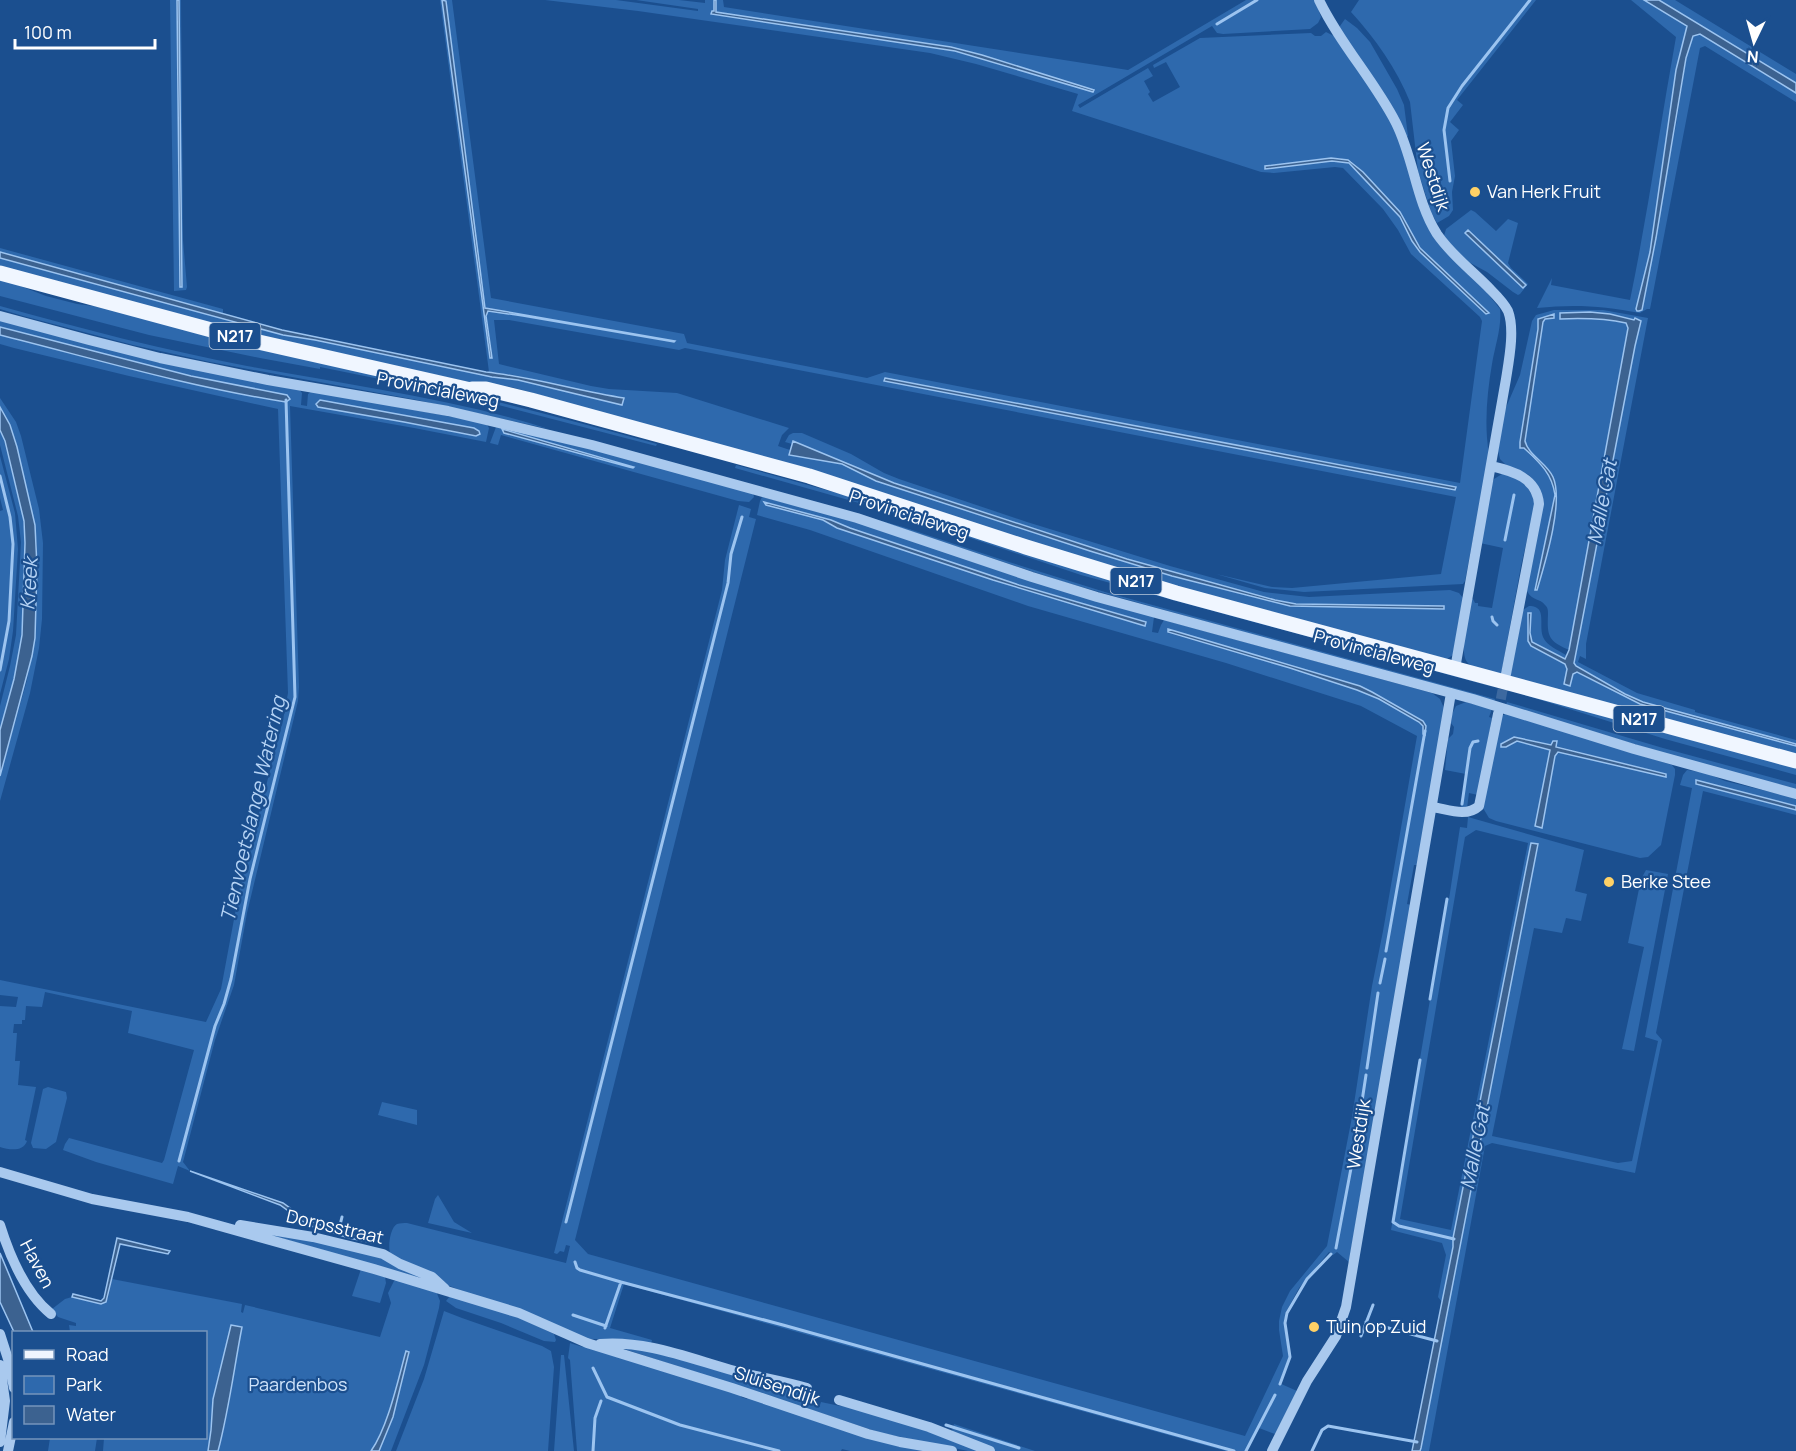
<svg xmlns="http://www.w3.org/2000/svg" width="1796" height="1451" viewBox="0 0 1796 1451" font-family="Manrope,sans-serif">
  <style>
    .green { fill: #2e69ad; fill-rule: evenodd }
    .water { fill: #3c6290; stroke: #9cc4f0; stroke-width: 1.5 }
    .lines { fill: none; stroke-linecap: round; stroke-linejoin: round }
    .stream { stroke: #9cc4f0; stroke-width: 3 }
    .minor-tunnel { stroke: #3d69a0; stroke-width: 10; stroke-dasharray: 10 5; stroke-linecap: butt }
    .minor { stroke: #a9c9ee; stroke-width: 10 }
    .major { stroke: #f0f6ff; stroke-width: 15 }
    .poi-dot { fill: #ffd166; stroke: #1b4f8f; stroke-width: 2 }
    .labels { text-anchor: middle; stroke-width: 4.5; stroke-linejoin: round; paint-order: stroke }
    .shield { fill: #1b4f8f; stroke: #bbcadd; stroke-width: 1.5 }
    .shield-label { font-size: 16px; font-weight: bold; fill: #fff }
    .street-label { font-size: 18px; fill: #fff; stroke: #1b4f8f }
    .poi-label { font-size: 18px; fill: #fff; stroke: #1b4f8f; text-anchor: start }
    .park-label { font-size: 18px; fill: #cfe3fa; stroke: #1b4f8f }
    .water-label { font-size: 20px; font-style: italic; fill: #b5d3f5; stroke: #1b4f8f }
  </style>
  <rect width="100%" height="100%" fill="#1b4f8f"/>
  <path class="green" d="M170,0h7l4,287h1l-3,-287h2l2,240 4,47 -1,3 -12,1z
    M440,0h2l4,21 44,337 1,-1 -5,-41 1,-5 36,5 151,26v-1l-189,-33 -39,-308h6l39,298 193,36 3,9 180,35 18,-6 575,111 22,-162 -2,-4 -69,-63 -13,-24 -15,-21 -40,-41 -8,-1 -61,6 -13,-1 -189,-61 6,-17 -102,-30 -46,-11 -292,-42 -93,-11h71l82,11v-2l-62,-9h43l26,3v-3h9v11l-2,3 243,37 139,39 -130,-40 -248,-38v-12h7l1,7 404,63 118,-70h69l6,17 -3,6 -8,6 -87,5 -6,-1 -5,-7 -134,79 2,3 68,-40 5,8 -9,5 6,11 -2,2 5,8 27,-15 -14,-25 -12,6 -1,-3 47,-27 111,-5 4,3h6l5,-4 8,4 46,66 18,32 26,79 76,96c2,18 -5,37 -8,55 -5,29 -8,61 -3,90l-24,127 -2,3 -159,8 -39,-4 -49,-14 56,13 20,1 149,-14 15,-77 -771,-149 -6,2 -170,-30h-15l5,44 92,22 18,3 68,4 112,35 -7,7 -4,11 12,4 -1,5 53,9 34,17c135,43 268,90 406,123l13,2 149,3v-3l-148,-2 -21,-4 -148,-41 -233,-76 -101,-42 -1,3 -7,-2 4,-7 4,-2h9l49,21 33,19 15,6 128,43 143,44 94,26 45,5 141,-7 9,3 4,5 -10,57 -6,4 -219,-56 -695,-210 -22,-6 -32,-3 -181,-38 -298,-78v-10l283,77 32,5 177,37 26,3 104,24 -19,-9 -89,-20 -25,-3zM1338,158l13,3 12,11 37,41 20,35 68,65 -2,1 -66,-62 -8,-11 -12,-24 -51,-54 -17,-2 -67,7zM885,378l570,109v3l-570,-109z
    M1359,0h177l-79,100 6,5 -13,17 9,8 -8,11 4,35 -3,16 1,18 -4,6 -12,7 -6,-11 -13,-41 -8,-69c-13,-33 -35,-64 -59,-90z
    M1631,0h13l43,26 -11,44 -26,182 -13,59h2l37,-186 10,-67 7,-23 7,-1 96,59v9l-91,-56 -5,2 -50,261h-3l-7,4c-37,-7 -65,-9 -103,-5l15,-30 -1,7 79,15c18,-87 30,-175 46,-263z
    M1659,0h16l121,74v9z
    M1345,19l12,9 13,14 27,47 7,16 4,31 -2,1 -66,-107v-4z
    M1471,210l4,2 21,19 12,-12 10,4 -10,40 3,5 17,16 -8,10 -2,1 -5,-3 -26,-20 -22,-12 -21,-24 2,-7z
    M0,248l223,61v5l-223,-62z
    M0,278l46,18 31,8 24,3c186,44 372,86 556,137l-1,2 -188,-49 -148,-30v2l-60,-11 -111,-23 -149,-39z
    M0,306c82,23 164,44 247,60 101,19 204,32 302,63l-132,-29 -207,-38 -77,-17 -110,-29 -23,-7z
    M1554,310h49l45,8 -62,326v15l-6,-3 -2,6 59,31 58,17v2l101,28v4l-153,-42 -26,-12 -41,-24 -2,-3 61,-317 6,-25 -5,-3 -2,2 -36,-7h-38v6l29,-2 37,6 2,3 -59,324c-21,-9 -22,-14 -21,-36 0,-4 0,-6 -3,-9 -5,-7 -13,-4 -18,-14l10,-106 -8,-10 -23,-10 -6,-6 -2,-8 6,-39 16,-37 12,-54 4,-6zM1554,314l-1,4 -8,1 -2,3 -18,119c3,14 22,22 28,36 11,25 -9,86 -16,113l-2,-1 20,-94c-5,-32 -21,-30 -35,-53l19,-121z
    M0,319l299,70 3,4 -1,12 6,1 1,-12 4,-3 174,32 3,5 -3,14 -72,-14 -124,-22 9,281 -1,14 -51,212 -13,72 -19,55 -32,122 7,9 -12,-5 -5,18 -77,-22 -33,-12 2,-6 4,-6 93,25 2,-3 30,-110 -66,-17 4,-22 -87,-19 -3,15 -16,-1 -1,14h-3v4h-8l-1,9h4l-2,28h5l-2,24 18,2 -11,53 2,1c-4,11 -17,9 -27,6v-141l16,1 2,-10 -18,-2v-15l206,42 15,-33 19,-102 43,-167 5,-27 -10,-284 -149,-33 -115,-28 -14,-4v-9c95,24 190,49 286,67l4,-3 -3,-4c-96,-16 -192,-42 -287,-68zM317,402l88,13 69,13 5,3 1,3 -5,2 -71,-14 -85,-15z
    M0,398l16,24 5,14 18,73 4,34 -1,76 -3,29 -9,45 -30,108v-25l27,-96 8,-42 2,-89 -2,-24 -25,-100 -10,-18z
    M496,427l63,13 194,53 1,4 -5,5 -11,-1 -237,-66 -3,10 -8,-2zM502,430l132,37h-5l-125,-34z
    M0,430l4,11 18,72 3,21 -2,88 -3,26 -6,31 -14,51v-24l10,-40 6,-31 5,-93 -3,-26 -18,-71z
    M0,456l15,57 3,36 -5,82 -4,28 -9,35v-183l3,-1 -3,-12z
    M736,465l119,33 642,190 -416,-113 -176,-59 -170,-48z
    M1502,474c17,2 29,13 33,30l-14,62 -20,109c-10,-3 -24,-5 -32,-11 -12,-8 0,-52 2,-66l2,1 2,4h3v3l14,2 11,-60 -23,-5 11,-57 3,-7z
    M762,497l80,20 312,100 -2,15 6,1 3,-8 3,-5 268,73 8,6 4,9 -26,157h-4l-7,39 4,1 -62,357 -12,-10 -4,3 -4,-3 -30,36 -13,24 -2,10 5,35 -10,26 18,8 -22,43 -16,-6 -12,23h-21l-602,-167 -14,44 42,12 -1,4 -30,-5h-32l-142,-54 -40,-21 -17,-11c-2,-7 0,-25 7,-29 3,-1 7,-1 10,-1l159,40 4,-17 -4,-1 -2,7 -4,-1 -3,3 -3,-1 168,-663 3,-30 14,-55 12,4 -2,8 7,2 -181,721 13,14 657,182 38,-80 -4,-26v-9l3,-14 8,-16 37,-45 25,-129 20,-131 11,-55 34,-195 -56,-30 -135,-43 -198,-57 -218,-76 -53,-15 3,-14zM766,502l65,18 19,8 141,48 155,46 -1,3 -152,-45 -156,-52 -14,-8 -57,-15zM1168,630l192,56 12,6 51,29 3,5 -3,8v-8l-4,-4 -40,-23 -22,-9 -67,-22 -122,-35z
    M874,519l29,8 106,35 96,30 390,107 -1,3 -430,-120z
    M1529,606c19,0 9,19 14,31 4,9 15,13 23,18l-1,4 -33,-17 -2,-9 1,-20h-2l-1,28 3,5 34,18 2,5 -3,15 6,2 3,-12 5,-1 62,31 156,42v11l-286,-80 13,-67z
    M1509,690l287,77v8l-131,-36z
    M1466,702l26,7 -3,8 3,1 -14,77 -9,-2 -2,15h-6l5,-34 -21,-4 3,-31 5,-5 1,-7 -3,-4 1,-9 4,-8z
    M1507,702l156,46 133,36v6l-97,-26 -193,-59z
    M1505,713l167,52 3,4v6l-14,70 -13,12 -8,1 -144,-37 -7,-3 -6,-10 19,-93h2zM1514,737l38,8 5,-3 -1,4 110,28v3l-108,-26 -3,5 -13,72 -7,-1 15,-77 -33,-9 -11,6h-5v-2z
    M1687,770l19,3 19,8 71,17v17l-93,-24 -47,242 6,7 -27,133 -143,-30 -7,3 -56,305h-9l118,-606 -7,-2 -89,459 -4,-5 8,-42 -4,-12 -51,-13 56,-331h2l11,-72 7,1 1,-11 116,33 -9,41 12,3 -6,27 -15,-3 -4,15 -28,-5 -42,208 126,27 14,-2 26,-120 -13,-4 47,-249 -12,-3 3,-10zM1476,830l52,13 -77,387 -51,-11 65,-382z
    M1646,870l22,4 -34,177 -12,-2 22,-102 -16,-4 13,-64z
    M48,1087l18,5 1,6 -11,44 -10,7 -13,-1 -2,-5 12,-54z
    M382,1102l35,8v15l-39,-10z
    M438,1195l16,27 18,11 -44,-10 7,-24z
    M242,1227l136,27 52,27z
    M361,1269l24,8 1,6 -6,20 -28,-7z
    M112,1279l130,25 -1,8 2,1 2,-8 135,32 11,-34 -3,-10 6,-12 3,-1 39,11 4,10 -1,7 -15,57 -33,86h-12c15,-31 22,-65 30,-98l-3,-1c-8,29 -18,75 -35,99h-153c12,-40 16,-82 24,-124l-11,-2 -16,64 -7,62h-105l1,-13h102v-106h-136l-1,-7 7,1v-3l-18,-6 -6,-8 13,-10 7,-2 33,6 3,-5z
    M450,1296l67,20 37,18 2,6 -1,2 -11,-1 -43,-18 -45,-15 -10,-7z
    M444,1311l18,7 80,28 9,5 3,16 -6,84h-152l28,-72z
    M570,1343l13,4 1,-2 157,50v2l6,2 2,-2 184,54h-83l-8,-2 -1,2h-264l-7,-91 -2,-2z
    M609,1344l27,3 173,44 -4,17z
    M561,1355h3l10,96h-20z
    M808,1402l12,3 1,-3 19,4 17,1 128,44h-17l-87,-18 -75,-25z
    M954,1424l81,27h-40l-43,-20z
    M50,1438h47l-2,13h-47z"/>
  <path class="water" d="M177,0h2l3,287h-2z
    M442,0l4,1 39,307 190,33 -1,1 -151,-26 -35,-5 -2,5 6,42h-2z
    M714,0h2v12l235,35 31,8 112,35 -1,2 -138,-41 -244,-37 1,-3h2z
    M1644,0h15l137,83v10l-96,-59 -7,2 -7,22 -30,180 -14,72 -3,1h-2l-1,-2 14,-57 26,-182 11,-44z
    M1331,158l17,2 15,12 37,40 20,36 69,65 -3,1 -66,-62 -8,-11 -12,-24 -51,-54 -17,-2 -67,8v-3z
    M1468,230l58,55 -3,3 -58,-55z
    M0,252l282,78 204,42c47,5 92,19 138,26l-2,7 -104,-25 -26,-3 -177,-37 -32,-5 -283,-77z
    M1590,312l20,2 24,6 1,-2 6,3 -6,25 -61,317 2,3 49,28 18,8 153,42v2l-156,-42 -63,-32 -4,2 -3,12 -6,-2 3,-15 -2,-5 -34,-18 -3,-5v-28h3l-1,20 2,9 33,17 4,-9 59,-322 -2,-5c-23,-5 -43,-5 -66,-4v-6z
    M1554,314v4l-9,1 -2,3 -18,119c3,14 22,22 28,36 11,25 -8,86 -16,113h-2l20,-95c-3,-22 -16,-33 -31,-47h-4v-6l18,-113v-10z
    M0,327l191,49 96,19 3,4 -4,3c-96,-15 -191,-43 -286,-67z
    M885,378l571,109 -1,3 -571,-109z
    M320,400l154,28 5,3 1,3 -4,2 -72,-14 -86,-15 -2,-3z
    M0,407l10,18 7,22 18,78 2,42 -2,71 -3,18 -32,120v-46l14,-51 8,-44 3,-92 -1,-22 -19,-80 -5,-11z
    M502,429l132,38 -1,1 -4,-1 -125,-34z
    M793,441l101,42 233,76 148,41 21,4 148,2v3l-154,-3 -118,-30 -82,-25 -214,-70 -34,-17 -53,-9z
    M764,502l67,18 19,8 169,57 127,37 -1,4 -152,-46 -156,-52 -14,-8 -57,-15z
    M1168,629l192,57 12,6 51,29 3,5 -1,9 -2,-1v-8l-4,-4 -40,-23 -22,-9 -67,-22 -122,-36z
    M1514,737l37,8 2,-4h4l-1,6 110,27v3l-108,-25 -3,4 -13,72 -7,-2 15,-76 -33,-9 -11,6h-5v-3z
    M1696,780l100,26v4l-100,-26z
    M1531,843l7,1 -117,604 -1,3h-8l41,-204v-9z
    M190,1171l93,32 21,15 24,10 46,12v3l-25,-5 -41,-13 -28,-20z
    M117,1238l53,13 -2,3 -48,-10 -14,58 -5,2 -29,-7 1,-3 28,7 3,-3z
    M0,1253l33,79h-19l-14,-30z
    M231,1325l11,2c-8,41 -13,83 -24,124h-10l3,-21 2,-31z
    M406,1351l3,1 -16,65 -14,34h-8c17,-24 27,-71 35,-100z"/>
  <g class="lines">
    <path class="stream" d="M1217,24l40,-24
      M1450,181l-6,-51 4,-22 14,-22 68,-86
      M0,476l10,41 3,27 -4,77 -9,49
      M1505,540l9,-45
      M1492,617l1,4 4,4
      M1462,804l8,-56 3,-6 5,-1
      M1386,951l39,-220
      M1380,983l5,-24
      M1430,999l17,-100
      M1420,1060l-27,162 6,4 55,13
      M1367,1068l11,-75
      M179,1161l36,-135 9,-22 7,-25 19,-100 45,-182 -9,-297
      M566,1222l162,-639 3,-29 11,-37
      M338,1233l4,-16
      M1336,1248l19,-101 11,-72
      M575,1262l2,6 3,2 41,12 -16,46
      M621,1282l162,43 451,126
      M573,1315l33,11
      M1366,1322l71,19
      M1361,1336l12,-31
      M593,1368l14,29 73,28 99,26
      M1280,1384l10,-27 -5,-34 2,-10 20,-34 24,-25
      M946,1425l73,23
      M593,1451l2,-33 6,-17
      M1246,1451l29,-56
      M1312,1451l10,-21 6,-4 89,16"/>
    <path class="minor-tunnel" d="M1498,714l7,-37"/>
    <path class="minor" d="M1319,0c21,44 55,80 77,123 18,36 20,78 41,111 15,22 36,37 54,56 6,6 13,13 17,21 7,18 1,49 -2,68l-51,290
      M0,316l89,24 71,18 108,22 180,31 144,34 265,73 175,59 65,20 376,102 161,50 162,45
      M1491,466c22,5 46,12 48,38l-33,170
      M1432,807c15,2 34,11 47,-1l19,-92
      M0,1172l92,27 96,18 186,52 145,44 68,30 145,45 136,46 32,8 52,9
      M0,1225c10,32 25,68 51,89
      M240,1225l73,12 70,17 17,10 32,13 13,12
      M0,1334l8,25 6,29
      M600,1344c46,-4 91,15 135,27 24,6 48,10 72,17
      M0,1365l5,36 -5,41
      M839,1400l90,27 61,24
      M8,1451l6,-29
      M1272,1451l35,-70 29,-45 10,-29 105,-614"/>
    <path class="major" d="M0,273l241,65 239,54
      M472,389h14l45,11 278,76 217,71 150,46 620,168"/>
  </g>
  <g class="poi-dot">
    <circle cx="1475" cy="192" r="6"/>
    <circle cx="1609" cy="882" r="6"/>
    <circle cx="1314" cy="1327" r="6"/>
  </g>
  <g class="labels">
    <g class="shield">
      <rect x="209.5" y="323" width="51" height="26" rx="4.5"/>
      <rect x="1110.5" y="568" width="51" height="26" rx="4.5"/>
      <rect x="1613.5" y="706" width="51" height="26" rx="4.5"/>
    </g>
    <g class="shield-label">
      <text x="235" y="342">N217</text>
      <text x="1136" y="587">N217</text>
      <text x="1639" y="725">N217</text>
    </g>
    <g class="street-label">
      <text transform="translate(1433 177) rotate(72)" y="6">Westdijk</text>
      <text transform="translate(438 390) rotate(11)" y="6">Provincialeweg</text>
      <text transform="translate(909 515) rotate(18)" y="6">Provincialeweg</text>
      <text transform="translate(1374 652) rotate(15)" y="6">Provincialeweg</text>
      <text transform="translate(1359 1134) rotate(-81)" y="6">Westdijk</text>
      <text transform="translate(335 1227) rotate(13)" y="6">Dorpsstraat</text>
      <text transform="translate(37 1264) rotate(62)" y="6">Haven</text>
      <text transform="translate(777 1386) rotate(18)" y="6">Sluisendijk</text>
    </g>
    <g class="poi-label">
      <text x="1487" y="198">Van Herk Fruit</text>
      <text x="1621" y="888">Berke Stee</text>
      <text x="1326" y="1333">Tuin op Zuid</text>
    </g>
    <g class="park-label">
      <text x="298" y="1391">Paardenbos</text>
    </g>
    <g class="water-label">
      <text transform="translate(1602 502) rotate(-79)" y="7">Malle Gat</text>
      <text transform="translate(29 584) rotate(-86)" y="7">Kreek</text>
      <text transform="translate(253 809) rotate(-77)" y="7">Tienvoetslange Watering</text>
      <text transform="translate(1475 1147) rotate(-79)" y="7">Malle Gat</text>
    </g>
  </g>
  <rect x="12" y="1331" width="195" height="108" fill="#1b4f8f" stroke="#7695bc" stroke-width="1.5"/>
  <rect x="24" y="1350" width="30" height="9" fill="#f0f6ff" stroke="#7695bc" stroke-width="1.5"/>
  <text x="66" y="1361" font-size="18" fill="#ffffff">Road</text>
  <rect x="24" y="1376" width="30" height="18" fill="#2e69ad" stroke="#7695bc" stroke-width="1.5"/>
  <text x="66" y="1391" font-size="18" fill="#ffffff">Park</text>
  <rect x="24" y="1406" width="30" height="18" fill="#3c6290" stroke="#7695bc" stroke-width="1.5"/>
  <text x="66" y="1421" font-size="18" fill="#ffffff">Water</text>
  <g transform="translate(1754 42) rotate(185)" stroke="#1b4f8f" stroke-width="4.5" paint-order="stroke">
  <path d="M0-4.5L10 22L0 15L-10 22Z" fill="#ffffff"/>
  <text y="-9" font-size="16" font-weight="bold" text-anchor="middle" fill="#ffffff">N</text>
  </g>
  <path d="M15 39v9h140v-9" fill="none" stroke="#ffffff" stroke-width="3"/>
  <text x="24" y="39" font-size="18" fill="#ffffff" stroke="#1b4f8f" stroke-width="4.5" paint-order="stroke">100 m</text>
</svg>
